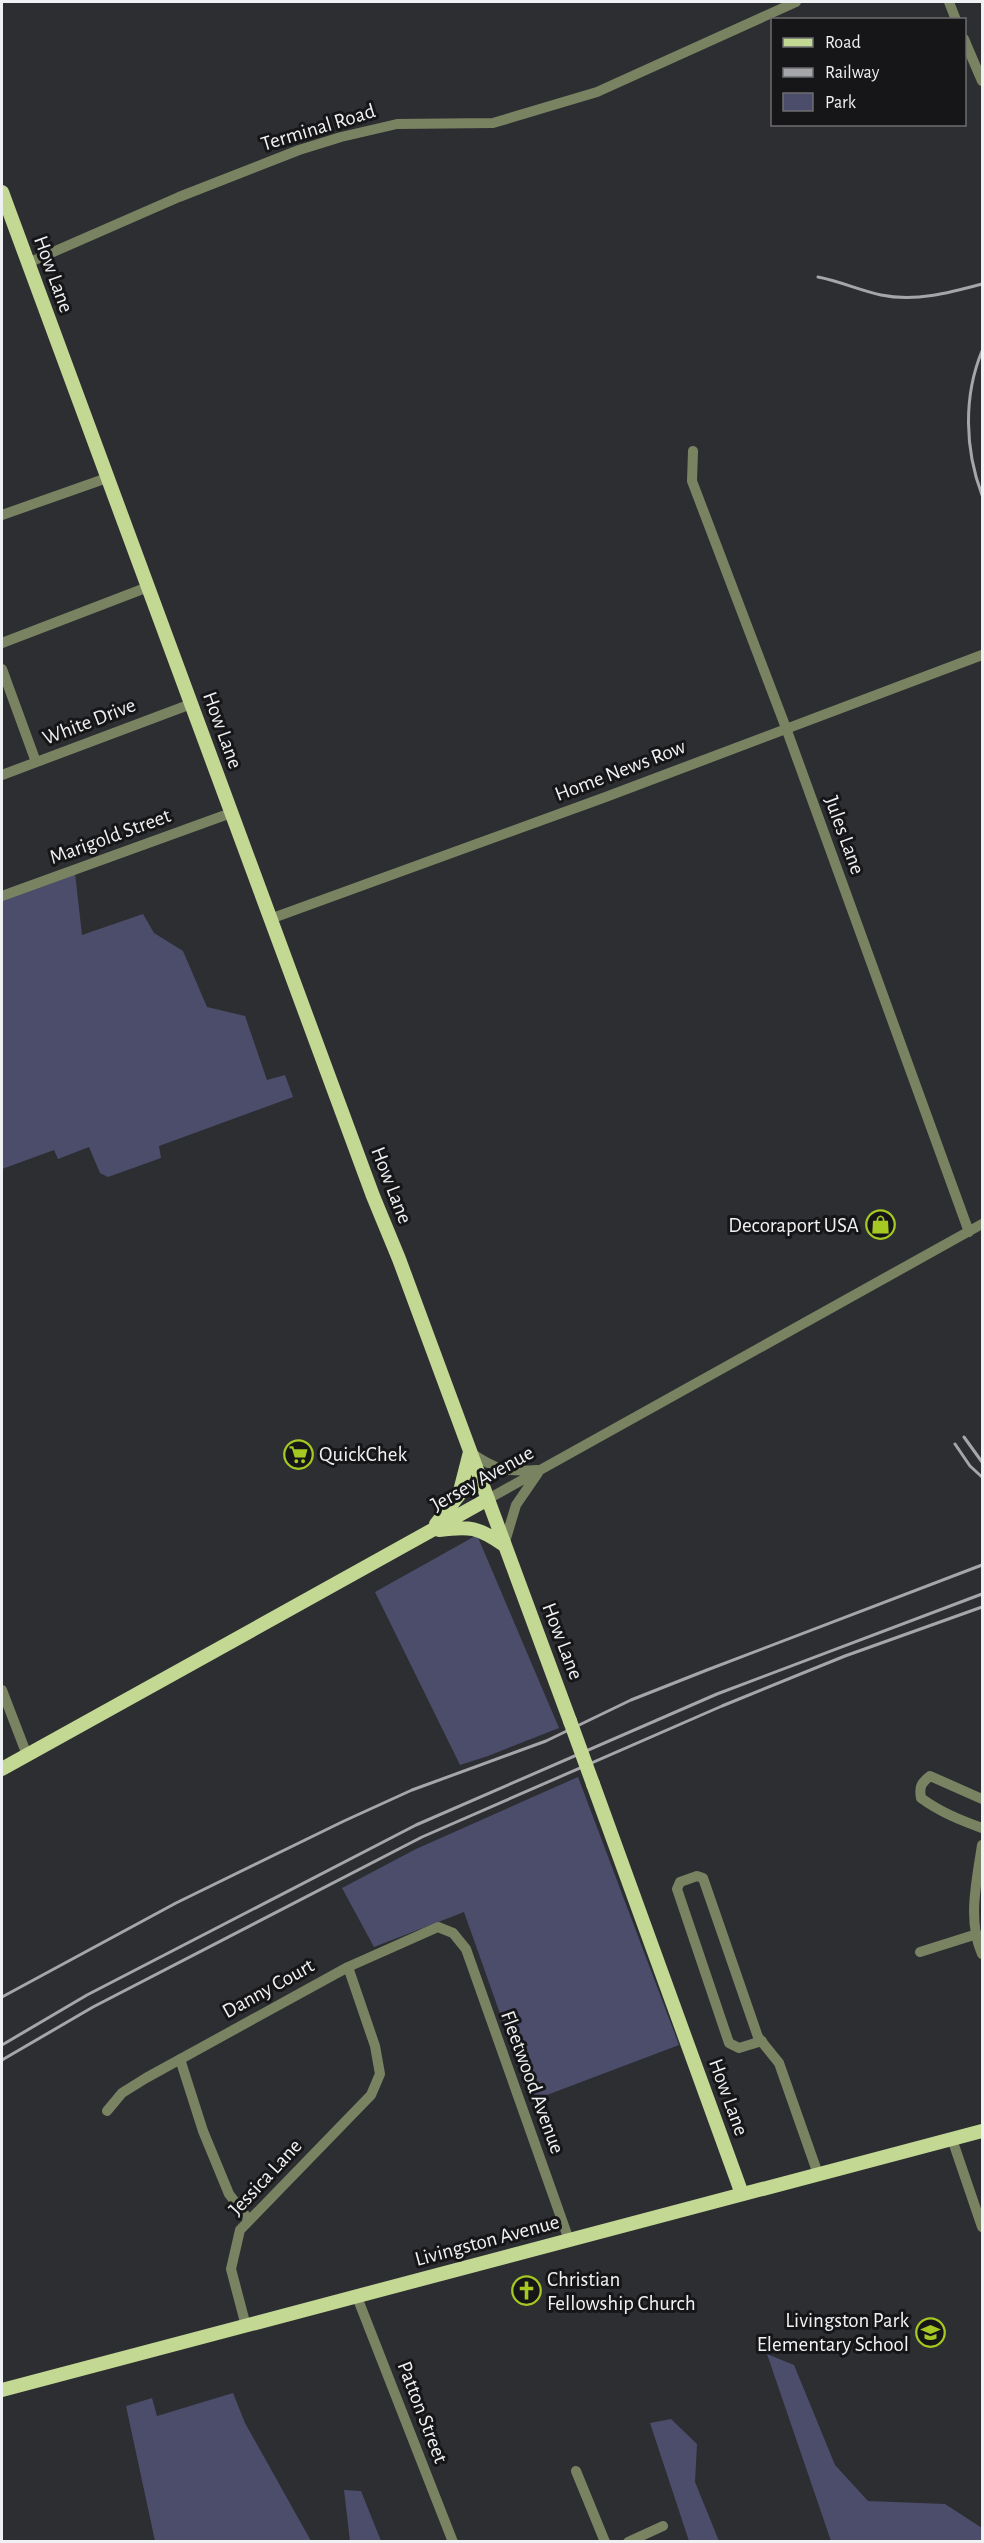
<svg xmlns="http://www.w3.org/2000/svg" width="984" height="2543" viewBox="0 0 984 2543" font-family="'Alegreya Sans',sans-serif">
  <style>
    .green { fill: #4c4d6b }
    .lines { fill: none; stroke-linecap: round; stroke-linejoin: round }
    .minor { stroke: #798362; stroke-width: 10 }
    .major { stroke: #c3d893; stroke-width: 14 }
    .rail { stroke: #a5a6a9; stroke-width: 3 }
    .major-bridge { stroke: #c3d893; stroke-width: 14 }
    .labels { text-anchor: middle; stroke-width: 6; stroke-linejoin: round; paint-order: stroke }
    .street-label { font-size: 21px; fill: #f0f1f3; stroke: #161618 }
    .poi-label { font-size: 21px; fill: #f0f1f3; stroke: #161618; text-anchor: end }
  </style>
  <rect width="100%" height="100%" fill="#2d2e32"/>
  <path class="green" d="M75,873l7,62 61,-21 11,19 29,18 24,56 38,9 22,64 18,-5 8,22 -134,49 2,12 -53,19 -8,-4 -11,-26 -31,12 -4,-9 -52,19v-270z
    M477,1535l82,193 -71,28 -28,9 -85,-173z
    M578,1777l101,268 -148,56 -67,-189 -90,35 -32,-59 74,-39z
    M767,2354l27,11 41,100 33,36 77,3 37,24v13h-151z
    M233,2393l12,30 66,118h-156l-29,-135 26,-8 5,18z
    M671,2419l26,25 -2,38 24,59h-30l-39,-118z
    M344,2490l17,1 20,50h-31z"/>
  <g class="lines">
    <path class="minor" d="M949,2l7,18
      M964,39l18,42
      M28,263l151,-66 120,-47 42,-13 56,-13 96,-1 104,-31 199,-90
      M693,451l-1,30 94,247 183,504
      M2,515l105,-37
      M2,643l146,-56
      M2,669l34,93
      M2,775l189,-71
      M2,896l229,-83
      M270,919l333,-121 379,-143
      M470,1452c26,18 35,20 67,18
      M488,1499l494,-275
      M504,1545l12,-40 22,-32
      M2,1690l25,65
      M982,1799l-52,-23c-9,7 -11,11 -9,22 19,14 39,22 61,30
      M982,1845c-5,35 -15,75 0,109
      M920,1952l57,-18
      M762,2041l-23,7 -10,-5 -52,-154 3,-7 17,-6 6,2 55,159 21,26 39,111
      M180,2059l23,72 26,63 20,26
      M107,2111l15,-18 24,-15 202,-111 90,-40 15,6 13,16 103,291
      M952,2139l30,88
      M357,2297l96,245
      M246,2326l-15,-57 9,-39 131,-135 9,-21 -5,-28 -27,-79
      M576,2471l29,71
      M628,2542l35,-16"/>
    <path class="major" d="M2,192l371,1004 26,63 171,462
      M436,1524l23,-29 11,-43
      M439,1530c31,-4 39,-3 65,15
      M2,1769l486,-270
      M593,1784l149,410
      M2,2390l980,-259"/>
    <path class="rail" d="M818,277c21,4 41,13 63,18 34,7 68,-2 101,-11
      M982,351c-19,46 -17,99 0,144
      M964,1437l18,25
      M955,1444l15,22 12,11
      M2,1997l174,-94 168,-82 68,-31 134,-49 85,-41 76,-30 275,-105
      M2,2045l85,-50 329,-170 301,-131 265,-100
      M2,2060l91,-53 329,-170 300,-131 123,-50 137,-49"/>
    <path class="major-bridge" d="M570,1721l23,63"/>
  </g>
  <defs>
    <symbol id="shop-ring" viewBox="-11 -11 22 22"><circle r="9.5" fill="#161618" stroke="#a5c822" stroke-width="1.5"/><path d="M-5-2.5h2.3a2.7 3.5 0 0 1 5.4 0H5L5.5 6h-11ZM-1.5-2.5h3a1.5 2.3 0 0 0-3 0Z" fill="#a5c822"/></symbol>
    <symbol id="supermarket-ring" viewBox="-11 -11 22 22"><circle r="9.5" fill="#161618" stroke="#a5c822" stroke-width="1.5"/><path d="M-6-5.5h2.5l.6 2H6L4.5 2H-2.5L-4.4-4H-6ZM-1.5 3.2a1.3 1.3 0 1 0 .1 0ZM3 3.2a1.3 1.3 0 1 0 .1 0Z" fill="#a5c822"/></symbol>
    <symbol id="church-ring" viewBox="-11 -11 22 22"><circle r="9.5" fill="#161618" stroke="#a5c822" stroke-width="1.5"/><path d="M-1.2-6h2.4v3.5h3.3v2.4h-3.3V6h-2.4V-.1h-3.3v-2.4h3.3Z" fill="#a5c822"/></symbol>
    <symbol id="school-ring" viewBox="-11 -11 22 22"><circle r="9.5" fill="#161618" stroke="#a5c822" stroke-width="1.5"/><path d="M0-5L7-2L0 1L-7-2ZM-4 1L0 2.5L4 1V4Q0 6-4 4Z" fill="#a5c822"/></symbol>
  </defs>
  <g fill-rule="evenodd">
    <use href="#shop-ring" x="864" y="1208" width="33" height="33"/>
    <use href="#supermarket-ring" x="282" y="1438" width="33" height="33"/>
    <use href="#church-ring" x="510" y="2274" width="33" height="33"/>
    <use href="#school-ring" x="914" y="2316" width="33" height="33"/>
  </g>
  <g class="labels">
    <g class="street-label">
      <text transform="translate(318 127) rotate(-17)" y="7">Terminal Road</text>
      <text transform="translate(54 274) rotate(70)" y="7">How Lane</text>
      <text transform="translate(89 721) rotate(-21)" y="7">White Drive</text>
      <text transform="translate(223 730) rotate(70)" y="7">How Lane</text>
      <text transform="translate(620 770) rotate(-21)" y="7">Home News Row</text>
      <text transform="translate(845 835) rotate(70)" y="7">Jules Lane</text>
      <text transform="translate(110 836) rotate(-20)" y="7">Marigold Street</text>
      <text transform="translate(392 1185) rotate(69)" y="7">How Lane</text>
      <text transform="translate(482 1478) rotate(-29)" y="7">Jersey Avenue</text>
      <text transform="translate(563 1641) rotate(69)" y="7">How Lane</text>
      <text transform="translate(268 1988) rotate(-29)" y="7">Danny Court</text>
      <text transform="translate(533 2082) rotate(70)" y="7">Fleetwood Avenue</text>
      <text transform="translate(729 2097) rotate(70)" y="7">How Lane</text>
      <text transform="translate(265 2177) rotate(-47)" y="7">Jessica Lane</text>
      <text transform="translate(487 2240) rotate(-15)" y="7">Livingston Avenue</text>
      <text transform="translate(423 2412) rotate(69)" y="7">Patton Street</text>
    </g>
    <g class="poi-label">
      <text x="859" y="1232">Decoraport USA</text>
      <text x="319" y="1461" text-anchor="start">QuickChek</text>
      <text x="547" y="2286" text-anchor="start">Christian<tspan x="547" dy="24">Fellowship Church</tspan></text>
      <text x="909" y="2327">Livingston Park<tspan x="909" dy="24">Elementary School</tspan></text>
    </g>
  </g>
  <rect width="984" height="2543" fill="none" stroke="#f0f1f3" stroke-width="6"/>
  <rect x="771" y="18" width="195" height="108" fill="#161618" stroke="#6d6e70" stroke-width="1.5"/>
  <rect x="783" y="38" width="30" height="9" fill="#c3d893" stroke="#6d6e70" stroke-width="1.5"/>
  <text x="825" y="48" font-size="18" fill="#f0f1f3">Road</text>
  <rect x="783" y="68" width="30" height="9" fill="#a5a6a9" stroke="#6d6e70" stroke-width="1.5"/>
  <text x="825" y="78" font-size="18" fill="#f0f1f3">Railway</text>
  <rect x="783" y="93" width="30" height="18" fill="#4c4d6b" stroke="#6d6e70" stroke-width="1.5"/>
  <text x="825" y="108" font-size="18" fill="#f0f1f3">Park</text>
</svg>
